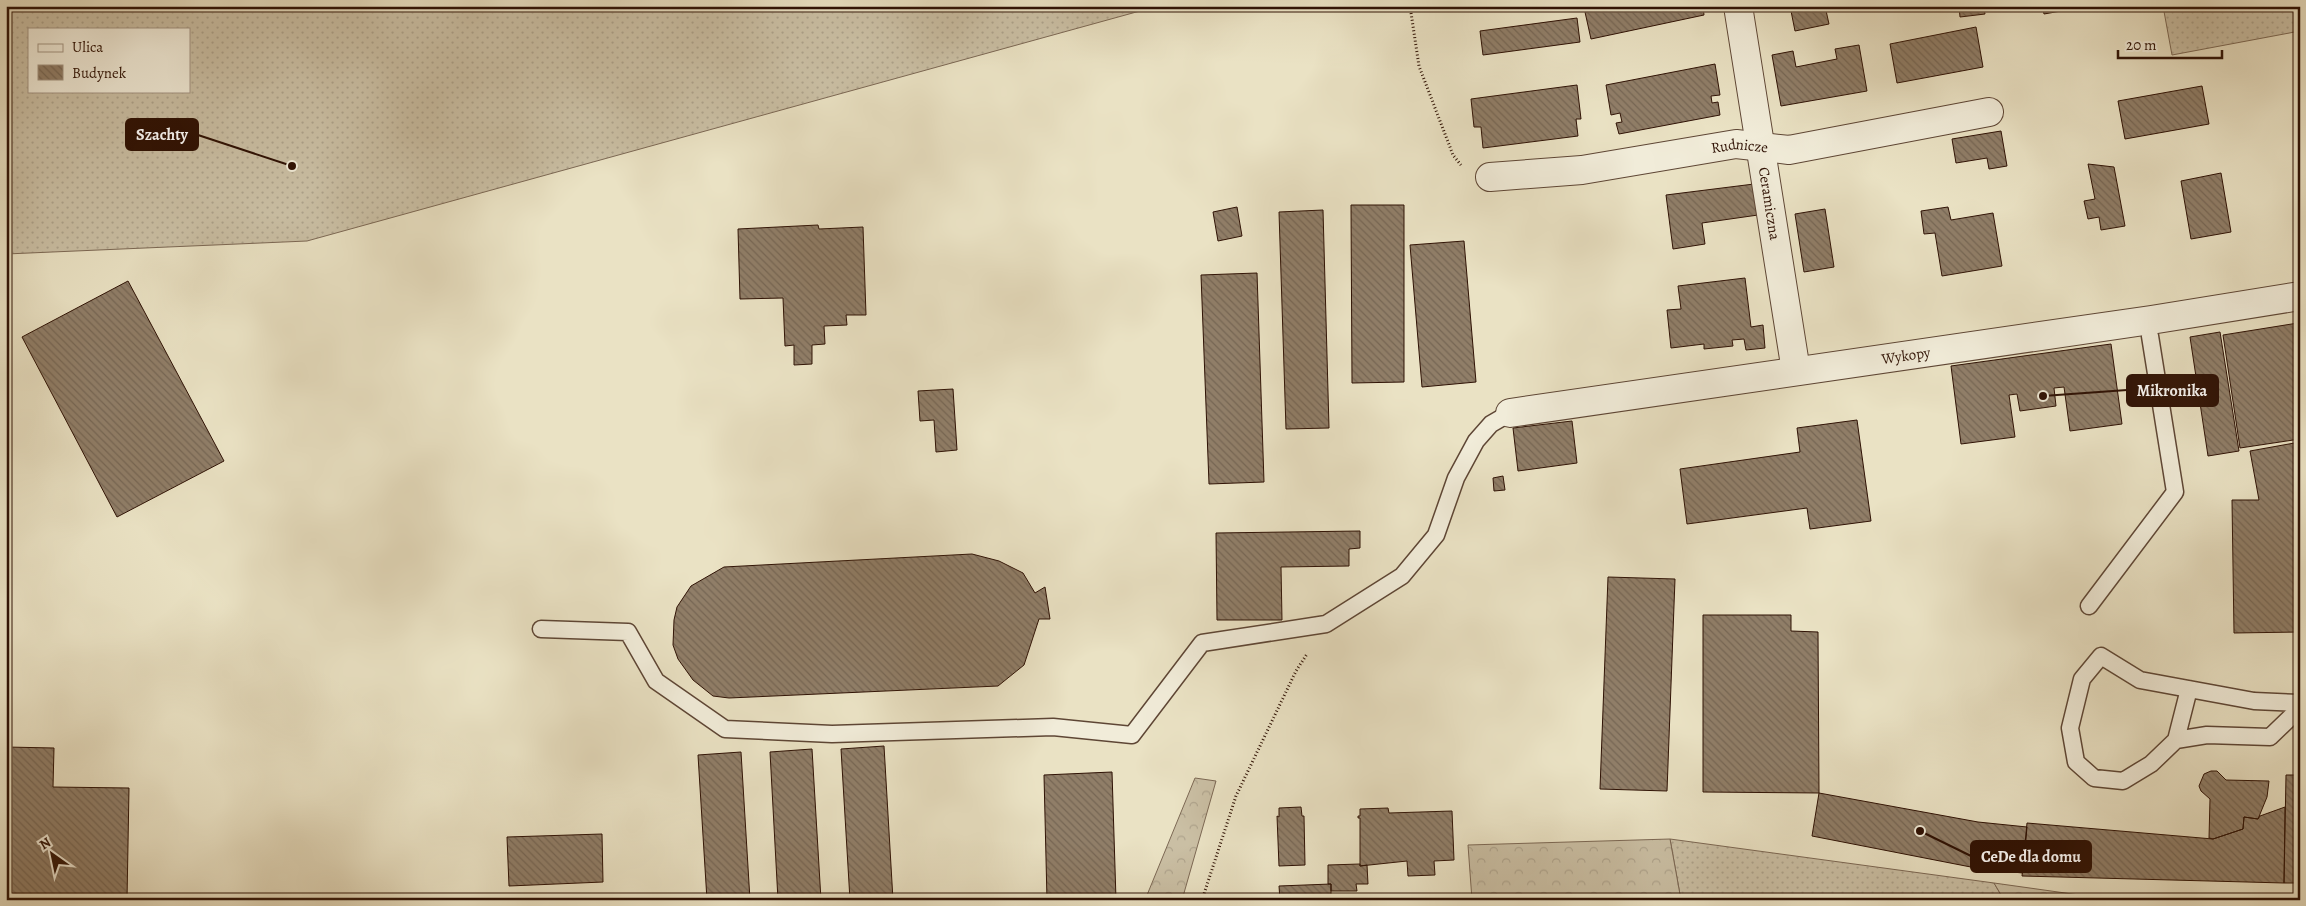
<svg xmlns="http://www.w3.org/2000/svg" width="2306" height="906" viewBox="0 0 2306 906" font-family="Alegreya,serif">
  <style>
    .grass { fill: url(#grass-dots); stroke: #7c6854; fill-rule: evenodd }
    .forest { fill: url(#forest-crowns); stroke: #7c6854 }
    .building { fill: url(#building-back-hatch); stroke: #2f1205 }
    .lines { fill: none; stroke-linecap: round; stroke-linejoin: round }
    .lane-casing { stroke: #5e4635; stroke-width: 19 }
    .street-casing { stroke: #5e4635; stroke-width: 30 }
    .path { stroke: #2f1205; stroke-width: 3; stroke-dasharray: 1 2.5; stroke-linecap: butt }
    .lane { stroke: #f1ecd9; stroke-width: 16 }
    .street { stroke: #f1ecd9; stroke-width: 28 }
    .labels { text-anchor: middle; stroke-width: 4; stroke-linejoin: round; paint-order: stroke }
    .street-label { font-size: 15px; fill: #2f1205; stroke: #f1ecd9 }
    .leader { fill: none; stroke: #2f1205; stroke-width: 2 }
    .callout-dot { fill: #2f1205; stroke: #f1ecd9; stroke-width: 2 }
    .callout { fill: #2f1205; stroke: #2f1205; stroke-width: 2 }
    .callout-label { font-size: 16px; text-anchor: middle; font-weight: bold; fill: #fff }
  </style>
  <defs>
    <pattern id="grass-dots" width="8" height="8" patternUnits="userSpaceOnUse" patternTransform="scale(1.25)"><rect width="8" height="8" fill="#cabfa4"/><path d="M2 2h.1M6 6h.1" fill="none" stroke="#aea38c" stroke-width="1.8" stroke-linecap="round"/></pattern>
    <pattern id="forest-crowns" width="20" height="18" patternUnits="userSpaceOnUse" patternTransform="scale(1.25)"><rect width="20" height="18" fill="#cabfa4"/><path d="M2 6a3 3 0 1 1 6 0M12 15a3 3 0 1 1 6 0" fill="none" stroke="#aea38c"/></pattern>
    <pattern id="building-back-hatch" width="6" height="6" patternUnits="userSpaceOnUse" patternTransform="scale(1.25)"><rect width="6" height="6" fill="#907e68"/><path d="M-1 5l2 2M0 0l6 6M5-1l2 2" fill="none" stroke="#766654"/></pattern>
  </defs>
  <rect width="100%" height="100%" fill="#eae2c4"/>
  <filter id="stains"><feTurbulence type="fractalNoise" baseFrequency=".004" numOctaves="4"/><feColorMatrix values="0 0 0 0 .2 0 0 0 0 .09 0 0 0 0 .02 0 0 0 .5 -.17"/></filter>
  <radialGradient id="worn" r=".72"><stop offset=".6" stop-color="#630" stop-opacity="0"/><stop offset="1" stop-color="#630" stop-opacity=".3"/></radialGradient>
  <path class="grass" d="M6,6h1152l-851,235 -301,13zM29,29h160v62h-160z
    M2163,6h137v25l-128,24z
    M1670,839l324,44 10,17h-323z"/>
  <path class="forest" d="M1195,778l21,3 -34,119h-37z
    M1670,839l11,61h-209l-4,-55z
    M1994,883l121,17h-111z"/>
  <path class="building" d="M1610,6h93l1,9 -113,24 -6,-27z
    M1790,6h35l4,18 -34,7z
    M1959,6h37l-12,2 1,6 -25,3z
    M2042,6h35l1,2 -34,6z
    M1577,18l3,24 -97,13 -3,-24z
    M1976,27l7,40 -86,16 -7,-39z
    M1859,45l8,46 -86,15 -9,-51 21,-4 3,16 41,-8 -2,-10z
    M1715,64l5,31 -9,1 1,7 6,-1 2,13 -101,19 -3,-11 6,-1 -2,-9 -9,2 -5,-30z
    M1577,85l4,34h-5l2,17 -95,12 -2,-21h-7l-3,-28z
    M2202,86l7,38 -84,15 -7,-38z
    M2001,131l6,35 -18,3 -2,-11 -31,5 -4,-24z
    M2088,164l26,3 11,59 -24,4 -2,-13 -11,2 -4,-18 11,-2z
    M2221,173l10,59 -40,7 -10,-58z
    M1754,184l4,31 -56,8 3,21 -32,5 -7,-54z
    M1351,205h53v177l-52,1z
    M1237,207l5,29 -24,5 -5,-29z
    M1948,207l3,13 42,-7 9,53 -60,10 -7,-43 -11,1 -3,-23z
    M1825,209l9,58 -30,5 -9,-58z
    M1323,210l6,218 -43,1 -7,-217z
    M818,225l1,4 44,-2 3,88h-20l1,10 -23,1 1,18 -13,1v19l-18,1v-20l-9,1 -2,-48 -43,1 -2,-70z
    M1464,241l12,141 -54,5 -12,-142z
    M1257,273l7,209 -55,2 -8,-209z
    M1745,278l6,49 12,-2 2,23 -19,2 -2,-11 -12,1 1,6 -29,3v-5l-33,4 -4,-38 14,-1 -3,-23z
    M128,281l96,180 -107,56 -95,-180z
    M2298,323l2,13v103l-60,9 -17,-113z
    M2220,332l19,119 -31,5 -18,-119z
    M2111,344l11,80 -52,7 -6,-44 -10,1 2,18 -36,5 -3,-17 -8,1 6,42 -54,7 -10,-78z
    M953,389l4,61 -21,2 -2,-32 -14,1 -2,-30z
    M1857,420l14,101 -61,8 -3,-21 -120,16 -7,-55 120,-17 -3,-24z
    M1572,421l5,42 -59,8 -5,-43z
    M2300,442v190l-66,1 -2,-133h27l-9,-49z
    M1503,476l2,14 -11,1 -1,-13z
    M1360,531v17l-11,1v17l-68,1 1,53h-65l-1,-87z
    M972,554l27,7 24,12 12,20 10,-6 5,32h-11l-15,46 -26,21 -269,12 -16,-2 -20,-16 -15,-21 -5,-14 1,-25 3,-13 14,-21 33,-19z
    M1608,577l67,2 -8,212 -67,-2z
    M1703,615h88v16l27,1 1,161 -116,-1z
    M884,746l9,154h-43l-9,-151z
    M6,747l48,1 -1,39 76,1 -2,112h-121z
    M812,749l9,151h-43l-8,-148z
    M741,752l9,148h-43l-9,-145z
    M2211,771h6l9,9 43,1 -2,16 -9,22 -14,-2 -1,12 -30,10 -4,-1 1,-39 -9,-8 -2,-5 5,-12z
    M1112,772l4,128h-69l-3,-125z
    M2286,775h14v108h-16z
    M1819,793l159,29 49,5 -4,46 -42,-4 -169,-33z
    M1301,807l1,9h2l1,49 -26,1 -2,-50 2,1v-9z
    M2285,807l-1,76 -262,-7 5,-53 186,16 30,-10 1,-12 14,2 2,-3z
    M1388,808l1,5 63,-2 2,49 -20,1 1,14 -27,1 -1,-15 -47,5v-48h-2v-2h2v-7z
    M602,834l1,48 -94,4 -2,-49z
    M1360,864v2l7,-1 1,19h-12l1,7h-26v-7h-3v-19z
    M1331,884v16h-51l-1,-14z"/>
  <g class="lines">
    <defs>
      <path id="lane" d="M2089,606l86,-114 -25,-156
        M541,629l87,3 28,49 69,48 107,5 221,-7 79,8 70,-92 124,-19 76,-48 34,-41 20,-57 20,-37 15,-17 19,-11
        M2189,689l-13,51 -25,24 -28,17 -29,-3 -18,-16 -6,-34 12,-49 19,-23 39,24 114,21 46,2
        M2176,740l31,-5 63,2 30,-29"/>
      <g id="street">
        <path id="s1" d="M1738,6l58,365"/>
        <path id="s2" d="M1490,177l92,-7 154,-26 53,6 200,-38"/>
        <path id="s3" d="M1510,413l641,-93 149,-24"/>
      </g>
    </defs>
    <use href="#lane" class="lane-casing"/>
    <use href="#street" class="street-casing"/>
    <path class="path" d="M1410,6l9,60 34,89 8,10
      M1202,900l34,-104 60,-125 11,-17"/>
    <use href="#lane" class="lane"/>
    <use href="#street" class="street"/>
  </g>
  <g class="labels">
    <g class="street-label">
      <text dy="5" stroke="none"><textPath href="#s2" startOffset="252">Rudnicze</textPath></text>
      <text dy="5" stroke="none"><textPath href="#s1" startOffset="200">Ceramiczna</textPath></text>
      <text dy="5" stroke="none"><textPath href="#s3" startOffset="400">Wykopy</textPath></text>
    </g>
  </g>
  <path class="leader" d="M292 166L198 135M2043 396L2127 390M1920 831L1971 856"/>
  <g class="callout-dot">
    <circle cx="292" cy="166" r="5"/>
    <circle cx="2043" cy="396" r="5"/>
    <circle cx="1920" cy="831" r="5"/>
  </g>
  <g class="callout">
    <rect x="126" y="119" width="72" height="31" rx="5"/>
    <rect x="2127" y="375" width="91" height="31" rx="5"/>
    <rect x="1971" y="841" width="120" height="31" rx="5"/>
  </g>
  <g class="callout-label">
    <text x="162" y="140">Szachty</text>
    <text x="2172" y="396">Mikronika</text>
    <text x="2031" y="862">CeDe dla domu</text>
  </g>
  <rect width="2306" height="906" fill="none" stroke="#eae2c4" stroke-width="25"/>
  <rect x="8" y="8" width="2291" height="891" fill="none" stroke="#2f1205" stroke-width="2.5"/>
  <rect x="12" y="12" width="2281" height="881" fill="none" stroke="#2f1205"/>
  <rect x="28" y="28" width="162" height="65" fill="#f1ecd9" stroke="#a39584"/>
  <rect x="38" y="44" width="25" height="8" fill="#f1ecd9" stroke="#a39584"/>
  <text x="72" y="52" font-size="15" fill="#2f1205">Ulica</text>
  <rect x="38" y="65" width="25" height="15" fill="url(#building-back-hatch)" stroke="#a39584"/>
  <text x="72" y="78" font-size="15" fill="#2f1205">Budynek</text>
  <g transform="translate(52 854) rotate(327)" stroke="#f1ecd9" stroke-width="4" paint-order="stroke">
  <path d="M0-4L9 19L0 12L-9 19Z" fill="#2f1205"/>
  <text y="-8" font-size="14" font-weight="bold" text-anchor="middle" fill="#2f1205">N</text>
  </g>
  <path d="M2118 50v8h104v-8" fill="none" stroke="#2f1205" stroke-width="2.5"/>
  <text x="2126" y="50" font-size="15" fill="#2f1205" stroke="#f1ecd9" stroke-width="4" paint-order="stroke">20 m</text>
  <rect width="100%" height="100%" filter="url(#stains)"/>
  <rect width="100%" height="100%" fill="url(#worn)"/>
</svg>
